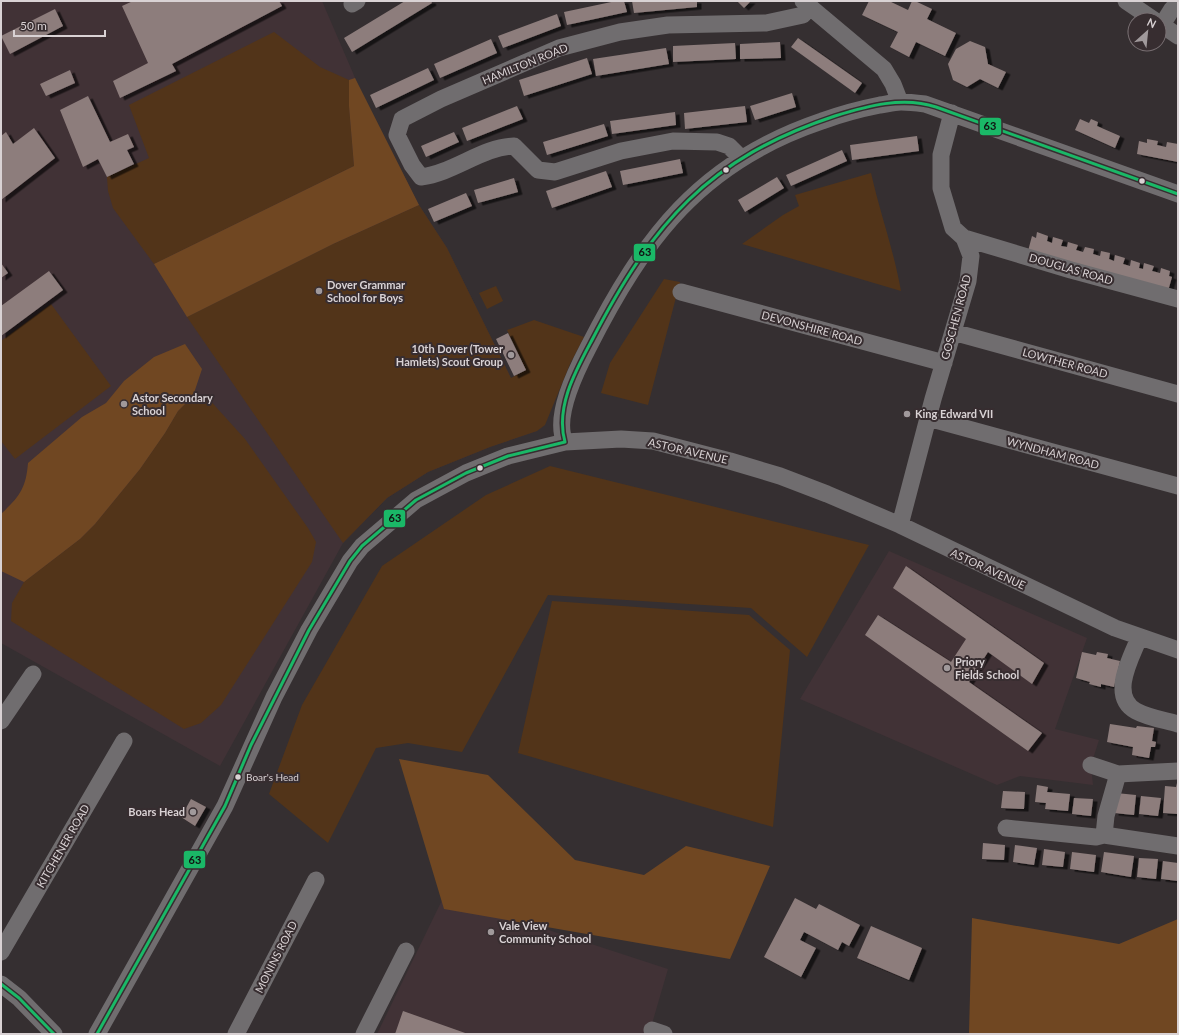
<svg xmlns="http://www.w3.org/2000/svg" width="1179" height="1035" viewBox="0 0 1179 1035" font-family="Lato,sans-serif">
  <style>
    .built { fill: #413236 }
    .green { fill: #523419 }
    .forest { fill: #704722 }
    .building { fill: #8d7d7c; filter: url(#shadow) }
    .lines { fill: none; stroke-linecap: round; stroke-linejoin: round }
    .minor { stroke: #706d6f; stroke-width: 17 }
    .bus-1-casing { stroke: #372d30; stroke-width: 6 }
    .bus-1 { stroke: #1ab867; stroke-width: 3 }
    .bus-dot { fill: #d9d2d4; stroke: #372d30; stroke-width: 1.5 }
    .poi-dot { fill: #a0999b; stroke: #372d30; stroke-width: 1.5 }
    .labels { text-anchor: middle; stroke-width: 4; stroke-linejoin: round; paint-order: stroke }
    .bus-label { font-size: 10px; fill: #d9d2d4; stroke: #372d30; text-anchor: start }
    .street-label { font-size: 11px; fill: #d9d2d4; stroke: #372d30 }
    .poi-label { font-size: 11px; font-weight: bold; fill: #d9d2d4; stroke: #372d30; text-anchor: start }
    .line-badge { stroke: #372d30; stroke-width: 1.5 }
    .pale-badge-label { font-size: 11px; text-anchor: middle; font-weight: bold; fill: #111 }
  </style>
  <defs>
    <filter id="shadow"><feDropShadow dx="4.5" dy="2.5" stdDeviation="0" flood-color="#0009"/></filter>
  </defs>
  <rect width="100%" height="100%" fill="#352f31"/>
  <path class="built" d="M1,1h321l40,93 57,111 28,43 90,183 -47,16 -62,25 -41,26 -44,45 -123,223 -219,-123z
    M889,551l198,87 -32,91 44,11 -8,25 2,20 -73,-9 -23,9 -197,-86z
    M444,896l224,73 -19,65h-272z"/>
  <path class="green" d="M274,32l46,35 29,13v26l5,60 -200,98 -41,-56 -5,-17 -1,-14 42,-19 -20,-53z
    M871,173c9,40 23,78 30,118l-159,-47 41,-29 16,-9 -4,-11z
    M419,205l28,43 64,130 15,-8 -19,-40 27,-10 50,17 -14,27 -25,61 -8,6 -47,16 -62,25 -41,26 -44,45 -156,-226 146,-73z
    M664,279l16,3 -32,123 -47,-12 9,-30z
    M496,286l7,15 -16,8 -8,-16z
    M51,304l60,82 -96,73 -14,-18v-100z
    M193,396h13l39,43 63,89 8,14 -4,20 -91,143 -20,18 -17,6 -173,-108 1,-18 12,-21 56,-43 15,-15 45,-55 25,-36 13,-22z
    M550,466l319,79 -62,112 -56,-49 -203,-13 -86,157 -54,-9 -32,5 -48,95 -59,-49 33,-89 80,-139 104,-71z
    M552,601l197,14 41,35 -17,177 -255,-74z"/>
  <path class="forest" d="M355,78l64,127 -86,39 -146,73 -33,-53 200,-98 -5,-60v-26z
    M185,344l17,25 -9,27 -15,15 -13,22 -25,36 -45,55 -15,15 -56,43 -23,-11v-57c18,-17 25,-25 27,-51l54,-46 24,-14 18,-22 30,-24z
    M399,759l89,16 87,85 69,15 42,-29 84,20 -40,93 -286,-50z
    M972,918l147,26 59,-25v115h-209z"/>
  <path class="building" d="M133,1h146l3,5 -110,58 4,7 -56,27 -7,-17 35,-18 -26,-57z
    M405,1h26l1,2 -80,49 -8,-14z
    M616,1h8l3,11 -60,13 -3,-13z
    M632,1h65v6l-63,6z
    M737,1h14l-7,7z
    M869,1h20l19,9 4,-9h3l17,8 -5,10 29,14 -11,23 -29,-14 -7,15 -19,-10 8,-15 -36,-17z
    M55,9l8,17 -53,28 -9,-18z
    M557,14l4,12 -58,22 -5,-12z
    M798,38l64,45 -7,10 -64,-46z
    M491,39l6,14 -57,25 -6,-14z
    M970,41l15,6 3,17 18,8 -8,16 -18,-9 -13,8 -14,-7 -5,-16 8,-15z
    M780,42l1,16 -41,1v-15z
    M735,43l1,16 -63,3v-16z
    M666,48l3,16 -73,12 -3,-17z
    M587,58l5,16 -68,22 -5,-16z
    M428,68l6,12 -58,28 -6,-13z
    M70,70l5,13 -29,13 -6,-12z
    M792,93l4,14 -41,13 -5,-14z
    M88,96l22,46 18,-8 6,13 -7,3 7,14 -27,13 -9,-18 -15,8 -23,-57z
    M517,106l6,13 -56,22 -5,-13z
    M745,106l2,16 -62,7 -1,-16z
    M675,112l1,13 -64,9 -2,-13z
    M1080,119l9,4 2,-4 7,3 -1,4 23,10 -5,12 -40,-18z
    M604,124l4,12 -61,19 -4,-13z
    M34,128l21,30 -54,42v-64l5,-4 7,12z
    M454,132l5,10 -33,15 -5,-11z
    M917,136l2,15 -67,9 -2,-15z
    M1147,139l11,2 -1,4 9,2 1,-5 11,2v18l-41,-8 2,-13 8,2z
    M842,150l5,11 -56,25 -5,-11z
    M680,159l3,14 -60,12 -3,-14z
    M606,171l6,16 -60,21 -6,-17z
    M777,177l7,11 -39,24 -7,-12z
    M514,178l4,14 -40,11 -4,-13z
    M466,193l6,13 -38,16 -6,-13z
    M1037,232l11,4 -1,5 5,2 1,-6 10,3 -2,6 6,1 1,-5 10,3 -2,5 7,2 2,-5 9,2 -1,5 7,2 1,-5 9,2 -1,6 5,2 1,-6 10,3 -2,6 7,2 1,-6 9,3 -1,5 4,1 1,-6 10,3 -2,5 8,2 1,-5 9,3 -1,5 3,1 -4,14 -140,-40 4,-15 4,2z
    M1,263l7,10 -7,5z
    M49,271l14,19 -62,46v-30z
    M508,333l18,37 -12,6 -18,-37z
    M906,566l138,97 -12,21 -44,-32 -19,30 73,51 -14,18 -163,-116 13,-20 73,47 15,-23 -73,-51z
    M1082,652l14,3 1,-3 11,2 -1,4 13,3 -6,26 -13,-3v3l-12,-3 1,-2 -14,-4z
    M1110,724l26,4 1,-2 17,2 -2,13 4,1 -1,5h-4l-2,11 -17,-3 1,-8 -26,-5z
    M1177,783h1v31l-15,-1 2,-27 11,1z
    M1037,785l11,2 -1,5 23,2 -2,17 -23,-2 1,-6 -11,-1z
    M1003,791l22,1 -1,17 -23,-1z
    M1116,793l20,2 -2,20 -20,-2z
    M1141,796l20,2 -3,18 -19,-2z
    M1074,798l19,1 -2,17 -19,-2z
    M191,799l15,8 -11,19 -14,-9z
    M983,843l22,2 -1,15 -22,-1z
    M1015,845l22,3 -3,17 -21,-3z
    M1044,849l21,3 -2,15 -21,-2z
    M1072,852l24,3 -2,17 -24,-3z
    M1104,852l30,4 -3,21 -30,-5z
    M1139,858l19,1 -2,20 -19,-2z
    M1163,861l15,2v18l-17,-2z
    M795,898l21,11 3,-5 41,21 -11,21 -7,-4 -4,8 -34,-18 -4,8 16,8 -15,29 -37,-20z
    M871,926l51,22 -13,32 -52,-22z
    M403,1011l65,23h-73z"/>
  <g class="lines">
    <path class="minor" d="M803,1l81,68 9,15 7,18
      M1126,1l28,19
      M352,4l5,-3
      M1159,23l19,13
      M1162,25l10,-16
      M741,158l-12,-12 -12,-4 -44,-1 -52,10 -66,21 -17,-2 -24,-24c-32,1 -60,27 -93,31l-9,-12 -15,-30 5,-16 39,-20 118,-51 61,-16 48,-7 98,-2 37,-8 6,-8
      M964,238l107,32 107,29
      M681,292l263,71
      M953,332l225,62
      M928,418l250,68
      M565,442c-12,-25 11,-71 23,-94 56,-110 112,-186 234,-227 19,-7 38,-12 58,-16 7,-1 14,-3 21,-3 8,0 16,1 24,2l253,90
      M900,525l33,-126 35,-118 3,-25 -7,-18 -11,-10 -12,-40v-33l11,-42
      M1139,638c-8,20 -30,58 -3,73 13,7 28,9 42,13
      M1,721l32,-47
      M1091,765l27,9 60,-3
      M1118,774l-12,42 -2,19 74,11
      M1006,828l90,9 8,-2
      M1,952l123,-211
      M1,984l18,14 35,36
      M652,1030l12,4
      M97,1034l128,-228 49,-109 35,-67 41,-69 12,-15 54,-46 50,-27 42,-17 57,-14 56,-3 32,2 77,20 50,15 47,18 73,31 215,103 63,22
      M236,1034l80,-154
      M364,1034l42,-83"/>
    <defs>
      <path id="bus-1" d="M1,984l18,14 35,36
        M97,1034l128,-228 26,-61 58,-115 41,-69 12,-15 54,-46 50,-27 42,-17 57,-14c-10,-35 11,-72 27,-102 60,-116 116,-182 243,-224 32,-10 68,-20 101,-9l242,87"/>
    </defs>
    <use href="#bus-1" class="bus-1-casing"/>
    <use href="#bus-1" class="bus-1"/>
  </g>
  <g class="bus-dot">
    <circle cx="726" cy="170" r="3.5"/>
    <circle cx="1142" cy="181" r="3.5"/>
    <circle cx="480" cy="468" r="3.5"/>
    <circle cx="238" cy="777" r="3.5"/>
  </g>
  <g class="poi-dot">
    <circle cx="319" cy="291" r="4"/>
    <circle cx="511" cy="355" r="4"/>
    <circle cx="124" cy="404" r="4"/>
    <circle cx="907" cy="414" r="4"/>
    <circle cx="947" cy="668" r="4"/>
    <circle cx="193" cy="812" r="4"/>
    <circle cx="491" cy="932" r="4"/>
  </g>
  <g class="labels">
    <g class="bus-label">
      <text x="246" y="781">Boar's Head</text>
    </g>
    <g class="street-label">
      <text transform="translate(525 64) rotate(-22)" y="4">HAMILTON ROAD</text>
      <text transform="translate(1071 269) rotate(16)" y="4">DOUGLAS ROAD</text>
      <text transform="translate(956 317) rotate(-75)" y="4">GOSCHEN ROAD</text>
      <text transform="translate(812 328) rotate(15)" y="4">DEVONSHIRE ROAD</text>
      <text transform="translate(1065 363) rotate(15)" y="4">LOWTHER ROAD</text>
      <text transform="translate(688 451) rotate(13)" y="4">ASTOR AVENUE</text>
      <text transform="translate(1053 453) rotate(15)" y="4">WYNDHAM ROAD</text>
      <text transform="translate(988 569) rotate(25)" y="4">ASTOR AVENUE</text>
      <text transform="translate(63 846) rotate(-60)" y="4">KITCHENER ROAD</text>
      <text transform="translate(276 957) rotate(-63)" y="4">MONINS ROAD</text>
    </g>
    <g class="poi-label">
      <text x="327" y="289">Dover Grammar<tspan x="327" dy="13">School for Boys</tspan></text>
      <text x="503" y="353" text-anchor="end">10th Dover (Tower<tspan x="503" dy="13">Hamlets) Scout Group</tspan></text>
      <text x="132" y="402">Astor Secondary<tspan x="132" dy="13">School</tspan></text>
      <text x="915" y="418">King Edward VII</text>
      <text x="955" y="666">Priory<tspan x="955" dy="13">Fields School</tspan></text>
      <text x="185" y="816" text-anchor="end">Boars Head</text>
      <text x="499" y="930">Vale View<tspan x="499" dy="13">Community School</tspan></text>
    </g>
  </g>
  <g class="line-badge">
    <rect x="979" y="117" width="23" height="19" rx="4" fill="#1ab867"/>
    <rect x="633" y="243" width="23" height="19" rx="4" fill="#1ab867"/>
    <rect x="383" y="509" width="23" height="19" rx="4" fill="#1ab867"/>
    <rect x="183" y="850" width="23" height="19" rx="4" fill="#1ab867"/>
  </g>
  <g class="pale-badge-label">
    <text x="990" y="130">63</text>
    <text x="645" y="256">63</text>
    <text x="395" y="522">63</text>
    <text x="195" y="864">63</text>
  </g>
  <rect width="1179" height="1035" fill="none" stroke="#d9d2d4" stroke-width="4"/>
  <g transform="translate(1147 32) rotate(27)"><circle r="19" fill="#372d30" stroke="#786f72"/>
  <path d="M0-3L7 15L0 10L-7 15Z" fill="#a0999b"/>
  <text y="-6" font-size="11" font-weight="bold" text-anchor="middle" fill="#d9d2d4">N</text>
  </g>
  <path d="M14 30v6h91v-6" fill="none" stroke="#d9d2d4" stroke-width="2"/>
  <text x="20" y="30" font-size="12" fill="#d9d2d4" stroke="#372d30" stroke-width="3" paint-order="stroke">50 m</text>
</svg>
